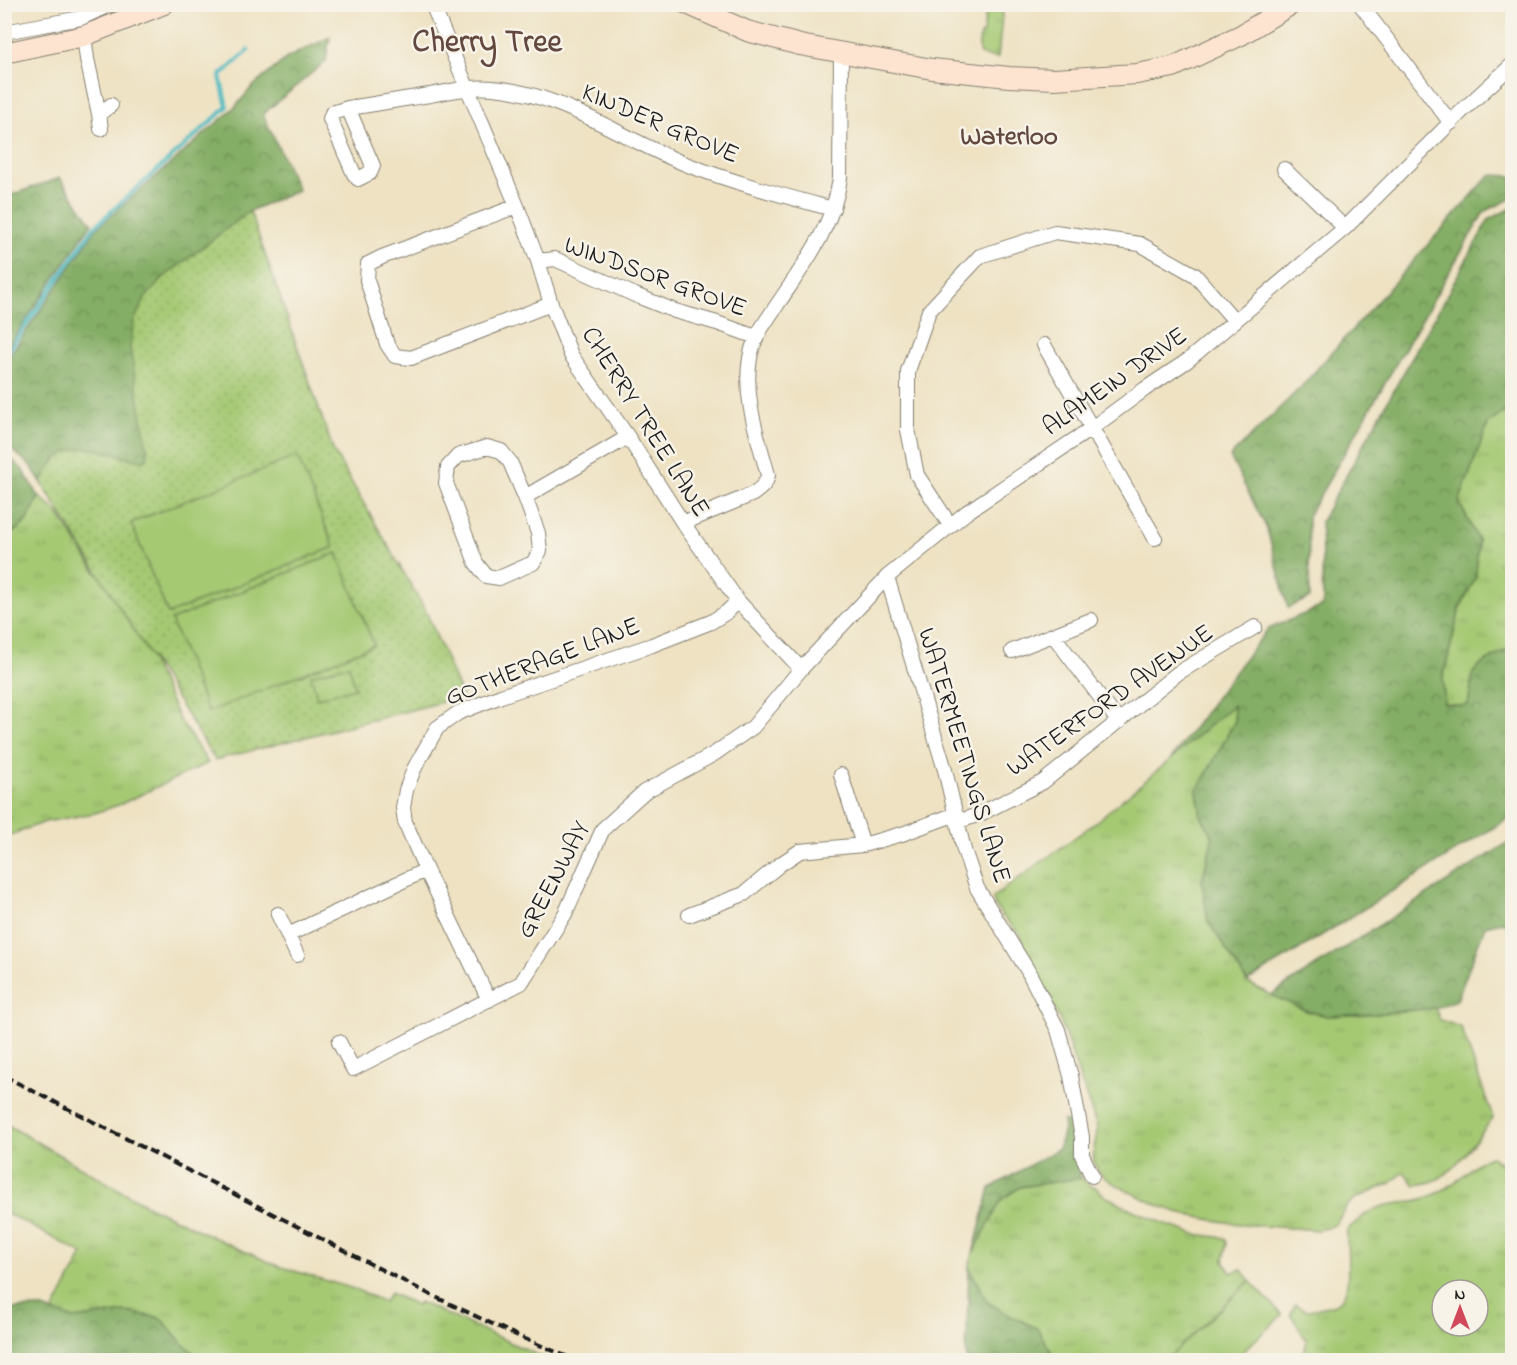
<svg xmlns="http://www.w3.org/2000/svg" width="1517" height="1365" viewBox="0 0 1517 1365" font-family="'Indie Flower',sans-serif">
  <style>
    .grass { fill: url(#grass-tufts); stroke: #607248; stroke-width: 1.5; fill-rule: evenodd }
    .forest { fill: url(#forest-crowns); stroke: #506440; stroke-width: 1.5 }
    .park { fill: url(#park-dots); stroke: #607248; stroke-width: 1.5 }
    .pitch { fill: #a5c973; stroke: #607248; stroke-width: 1.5 }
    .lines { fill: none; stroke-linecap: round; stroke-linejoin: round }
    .stream { stroke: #4ab9c0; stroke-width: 4 }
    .street-casing { stroke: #857f70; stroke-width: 16 }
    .secondary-casing { stroke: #857f70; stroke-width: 22 }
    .street { stroke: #fff; stroke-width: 14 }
    .secondary { stroke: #fde4d1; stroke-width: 20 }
    .rail { stroke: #1c1c1c; stroke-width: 4; stroke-dasharray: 9 4.5; stroke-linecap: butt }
    .labels { text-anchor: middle; stroke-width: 5; stroke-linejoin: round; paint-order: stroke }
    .street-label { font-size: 26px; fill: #1c1c1c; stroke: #f7f3e8 }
    .neighbourhood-label { font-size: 27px; font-weight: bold; fill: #62483e; stroke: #f7f3e8 }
    .district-label { font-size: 32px; font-weight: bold; fill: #62483e; stroke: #f7f3e8 }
  </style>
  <defs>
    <pattern id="grass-tufts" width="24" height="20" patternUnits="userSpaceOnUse" patternTransform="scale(1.5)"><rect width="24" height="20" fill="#a5c973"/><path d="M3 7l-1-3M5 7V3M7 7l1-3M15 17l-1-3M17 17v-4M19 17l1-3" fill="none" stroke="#8dac63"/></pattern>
    <pattern id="forest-crowns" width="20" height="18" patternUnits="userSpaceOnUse" patternTransform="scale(1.5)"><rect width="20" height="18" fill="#84ad65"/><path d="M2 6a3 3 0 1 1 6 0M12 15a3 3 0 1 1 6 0" fill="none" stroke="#6b8c52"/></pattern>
    <pattern id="park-dots" width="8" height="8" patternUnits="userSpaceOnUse" patternTransform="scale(1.5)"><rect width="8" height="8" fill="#a5c973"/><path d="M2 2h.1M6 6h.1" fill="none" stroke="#8dac63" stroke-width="1.8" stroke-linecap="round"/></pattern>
  </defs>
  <rect width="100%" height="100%" fill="#f7f3e8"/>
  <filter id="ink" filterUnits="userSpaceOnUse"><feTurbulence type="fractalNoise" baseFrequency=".0167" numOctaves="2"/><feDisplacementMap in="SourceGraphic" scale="12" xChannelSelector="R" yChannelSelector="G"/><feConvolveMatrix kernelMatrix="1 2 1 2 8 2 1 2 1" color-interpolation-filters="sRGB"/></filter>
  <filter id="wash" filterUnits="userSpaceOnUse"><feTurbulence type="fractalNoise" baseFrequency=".008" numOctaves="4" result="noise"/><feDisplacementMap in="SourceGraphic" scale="24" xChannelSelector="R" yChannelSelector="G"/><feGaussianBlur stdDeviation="1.35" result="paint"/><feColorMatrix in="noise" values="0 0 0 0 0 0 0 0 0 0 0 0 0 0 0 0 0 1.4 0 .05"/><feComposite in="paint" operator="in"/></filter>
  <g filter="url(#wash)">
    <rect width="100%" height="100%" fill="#eee2c3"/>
    <path class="grass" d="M987,5h16l-5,53c-22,-2 -20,-2 -18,-23l3,-2z
      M1512,406v241l-32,18 -7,8 -5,32 -7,1 -17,-3 -1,-25 17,-70 16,-32 2,-36 -19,-38 29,-78z
      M39,496l19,17 37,58 30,33 54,115 29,44 -87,41 -26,9 -50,9 -40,15v-302c20,-4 27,-23 34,-39z
      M1233,704l2,17 -38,70 4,25 12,20 -11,45 6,40 39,61 24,13 36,16 20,5 47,-2 61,-6 5,12 21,7 32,91c-14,17 -36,51 -55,61 -8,4 -15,5 -23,6l-11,-13 -13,11 -36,16 -8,7 -11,18 -8,4 -12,2 -10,-1c-45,-3 -89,-5 -132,-18 -17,-5 -34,-14 -50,-22 -10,-6 -23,-11 -28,-22 -7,-13 2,-27 1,-40l-37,-107 -37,-73 -2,-12 -19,-19 -8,-12 -1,-7 99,-72 78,-65z
      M4,1123l140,81 82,39 52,23 79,24 27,12 6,-9 27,12 2,-3 130,58h-347l-21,-18 -20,-24 -35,-6 -52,7 -21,-7 30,-58 -78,-42z
      M1490,1156l22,14v187l-8,3h-104l-45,-5 -5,5h-50l6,-13v-9l-2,-1 -13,-23 4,-10 10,6h4c9,-2 20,-3 28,-7 17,-9 9,-56 10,-73 8,-7 16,-15 26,-20 11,-6 24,-6 36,-8 13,-2 25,-6 36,-13 16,-9 27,-26 45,-33zM1442,1290h36v36h-36z
      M1081,1178l10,8 5,1 9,9 30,15 35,15 24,8 31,4 2,5 -3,18 7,12 10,-4 9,12 -84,79h-112l-2,-7 -43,-38 -22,-13 -18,-35 4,-14 29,-54 18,-12z"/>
    <path class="forest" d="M330,37l-4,24 -63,53 35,76 -48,21 -86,66 -16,177 -2,5 -4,3 -12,-2 -74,-1 -15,23 -10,-16 -26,-22v-82l91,-133 139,-122 17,-20 35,-29z
      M1490,175l22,1v22l-28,14 -176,304 2,82 -22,10 -21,-79 -37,-72 71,-70z
      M60,178l32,45 -87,128v-154z
      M1512,208v198l-24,18 -29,78 19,38 -2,36 -16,32 -17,69 1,26 17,3 7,-1 5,-32 7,-8 32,-18v169l-265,166 -39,-61 -6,-40 11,-45 -12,-20 -4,-25 38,-70 -2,-16 -63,55 69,-94 29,-37 55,-23 -2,-85 168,-302z
      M5,453l17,16 17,27c-7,16 -15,35 -34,39z
      M1512,840v86l-10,-4 -17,4 -28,74 -22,8 -61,6 -47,2 -20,-5 -36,-16z
      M1063,1121l12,3 2,41 4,13 -61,9 -18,12 -29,54 17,-65 68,-39 6,-19z
      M969,1267l18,35 22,13 28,13 15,25 2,7h-88z
      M43,1308l31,11 52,-7 35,6 20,24 21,18h-197v-51z"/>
    <path class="park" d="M250,211l84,241 92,159 36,86 -247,63 -174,-278c4,-7 9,-17 16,-23 25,-23 56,-3 84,2l5,-2 2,-5 -18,-107 4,-26 12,-24 18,-20z"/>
    <path class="pitch" d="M297,456l37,91 -166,67 -37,-91z
      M337,553l37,92 -166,67 -37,-92z
      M349,665l6,23 -38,10 -6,-23z
      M1250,1281l32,34 -48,45h-68z"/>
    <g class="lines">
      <path class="stream" d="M4,357l90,-130 133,-120 -7,-31 29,-26"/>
    </g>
  </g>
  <g filter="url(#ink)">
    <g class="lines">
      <defs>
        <path id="street" d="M432,4l85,202 21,55 13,43 20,51 57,82 55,86 55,78 63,68
          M1360,4l91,119
          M4,32l77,-14 30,-14
          M84,36l3,23 12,55 12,-9
          M348,108l-16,5 -2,6 24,55 4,5 12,-6 3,-7 -25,-58c28,-4 55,-9 82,-13 21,-4 42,-9 63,-7 72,6 130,52 195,77 47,18 97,31 145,44
          M99,114l2,15
          M1284,169l61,59
          M517,206l-135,51 -14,7 -1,16 20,64 8,12 16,2 140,-54
          M538,261l17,-2 80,36 40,16 42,12 39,14
          M1044,345l111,193
          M525,497l-15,-35 -9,-11 -14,-4 -29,9 -10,11 -2,16 30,80 10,13 13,2 34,-15 7,-12 -2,-18 -13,-36 103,-60
          M683,523l70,-29c8,-6 13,-9 15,-19 -10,-38 -25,-77 -18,-117 3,-20 16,-37 27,-53 26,-39 57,-79 63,-127l1,-125
          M950,525l-33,-50 -9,-45v-59l21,-60 51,-55 75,-24 85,12 55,31 40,46
          M887,577l58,193 19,80 13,38 51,83 30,59 13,46 11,61v18l10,21
          M1053,635l66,87
          M1012,651l79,-31
          M841,775l22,70
          M957,822l23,-8 63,-32 135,-109 77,-46
          M278,914l19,41
          M689,915l55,-21 35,-29 21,-14 63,-6 39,-11 54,-20
          M288,935l138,-65
          M489,1000l-63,-130 -21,-48 -2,-14 3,-18 8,-21 23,-41 21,-15 43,-17 151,-51 59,-23 16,-10 11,-11
          M339,1042l14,27 168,-86 44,-69 38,-85 41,-37 70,-38 39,-27 48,-58 86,-92 80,-65 125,-84 53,-39 42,-28 158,-133 119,-119 48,-44"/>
        <path id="secondary" d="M687,4l60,27 53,14 132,24 77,8 45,2 83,-5 36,-7 68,-32 51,-31
          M4,53l80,-17 80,-32"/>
      </defs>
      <use href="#street" class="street-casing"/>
      <use href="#secondary" class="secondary-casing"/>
      <use href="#street" class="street"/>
      <use href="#secondary" class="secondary"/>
      <path class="rail" d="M4,1076l425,218 89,42 57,24"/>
    </g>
  </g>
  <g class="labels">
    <g class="street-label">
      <text transform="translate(661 122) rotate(23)" y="9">KINDER GROVE</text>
      <text transform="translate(656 275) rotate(20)" y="9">WINDSOR GROVE</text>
      <text transform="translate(1114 380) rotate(-35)" y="9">ALAMEIN DRIVE</text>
      <text transform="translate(647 421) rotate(58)" y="9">CHERRY TREE LANE</text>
      <text transform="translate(542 660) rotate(-21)" y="9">GOTHERAGE LANE</text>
      <text transform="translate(1109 699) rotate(-35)" y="9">WATERFORD AVENUE</text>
      <text transform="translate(966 755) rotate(73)" y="9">WATERMEETINGS LANE</text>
      <text transform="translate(552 879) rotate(-62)" y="9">GREENWAY</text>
    </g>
    <g class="neighbourhood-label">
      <text x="1009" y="144">Waterloo</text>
    </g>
    <g class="district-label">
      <text x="487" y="51">Cherry Tree</text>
    </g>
  </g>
  <rect width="1517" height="1365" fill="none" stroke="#f7f3e8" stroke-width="24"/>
  <g transform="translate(1460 1308)"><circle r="28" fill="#f7f3e8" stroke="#9f9d96" stroke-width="1.5"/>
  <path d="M0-4.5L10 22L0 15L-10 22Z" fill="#d1495b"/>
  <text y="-9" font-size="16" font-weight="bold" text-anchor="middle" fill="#1c1c1c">N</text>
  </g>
</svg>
